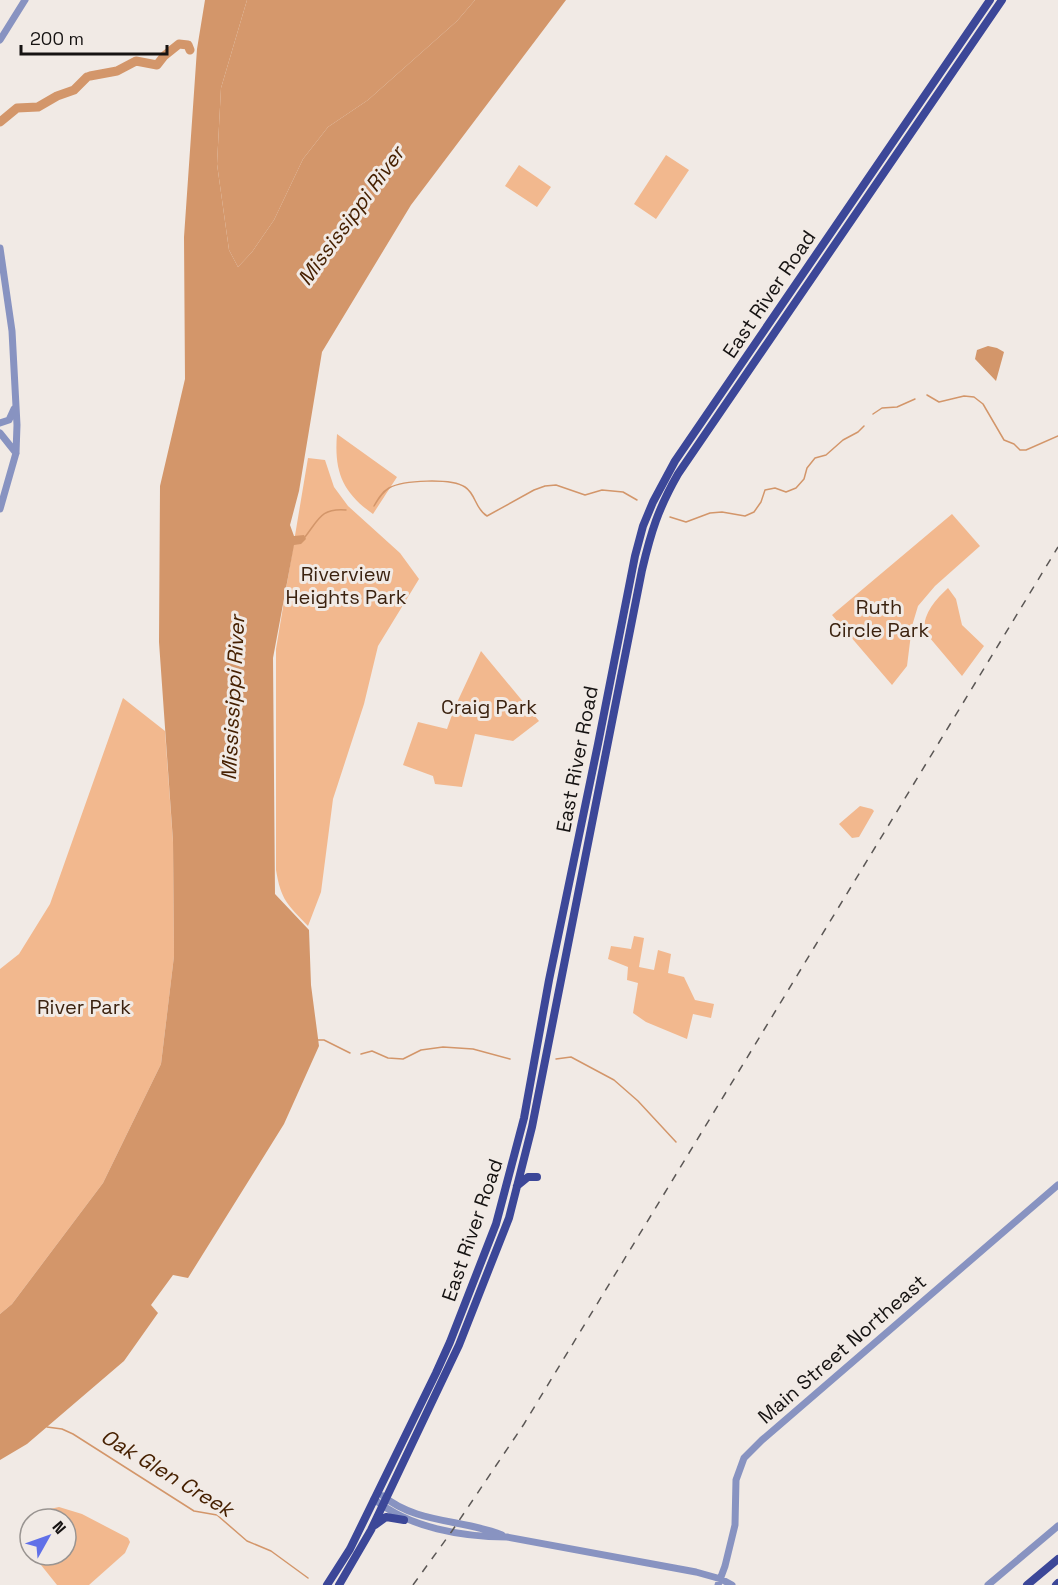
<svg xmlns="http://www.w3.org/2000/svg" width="1058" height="1585" viewBox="0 0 1058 1585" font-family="'Space Grotesk',sans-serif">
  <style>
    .green { fill: #f2b88e }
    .forest { fill: #d5986c }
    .water { fill: #d3966a }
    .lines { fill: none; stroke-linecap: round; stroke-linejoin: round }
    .stream { stroke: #d3966a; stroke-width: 1.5 }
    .river { stroke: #d3966a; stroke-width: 9 }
    .minor { stroke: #8893c1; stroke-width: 7 }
    .major { stroke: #3c4798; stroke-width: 8 }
    .rail { stroke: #5b5755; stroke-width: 1.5; stroke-dasharray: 8 8; stroke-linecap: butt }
    .labels { text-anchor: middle; stroke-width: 6; stroke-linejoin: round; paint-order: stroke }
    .street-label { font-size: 20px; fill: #161312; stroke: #f1eae5 }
    .park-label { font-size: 20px; fill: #3b220f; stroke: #f1eae5 }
    .water-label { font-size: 21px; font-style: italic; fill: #462000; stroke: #f1eae5 }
  </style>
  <rect width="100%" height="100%" fill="#f1eae5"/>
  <path class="green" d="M666,155l23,15 -33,49 -22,-15z
    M519,165l32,22 -14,20 -32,-21z
    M337,434l60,43 -24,37c-31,-22 -39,-43 -36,-80z
    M308,458l17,2 9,27 14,19 52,47 19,26 -41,67 -14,58 -31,95 -12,93 -13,34c-21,-22 -27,-26 -32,-56v-221z
    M952,514l28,32 -45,40 -17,20 -6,20 -5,40 -15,19 -60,-70z
    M948,588l8,11 6,26 22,21 -22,30 -38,-45c-1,-17 11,-31 24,-43z
    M481,651l58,70 -26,20 -38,-7 -13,53 -27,-3 -2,-8 -30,-11 15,-43 29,7 7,-20z
    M123,698l42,33 8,111 1,114 -13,108 -58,119 -91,121 -12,10v-345l19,-15 31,-50z
    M860,806l12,3 2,2 -15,26 -7,1 -13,-14z
    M634,936l10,2 -5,29 15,3 4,-20 13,4 -3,19 16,4 11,23 19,4 -3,14 -18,-4 -6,25 -41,-17 -13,-9 5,-30 -11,-3 1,-13 -20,-8 3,-13 20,3z
    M59,1507l23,7 46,24 2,4 -5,11 -36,32h-32l-24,-30h33v-36h-33l17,-10z"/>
  <path class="forest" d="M247,0h228l-18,21 -89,79 -40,27 -25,32 -29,61 -22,32 -14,15 -9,-17 -12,-86 4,-76z"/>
  <path class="water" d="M205,0h42l-26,88 -4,76 12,86 9,17 14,-15 22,-32 29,-61 25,-32 40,-27 89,-79 18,-21h91l-155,205 -89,147 -23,139 -9,34 4,11 10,-1 2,4 -5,5 -7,1 -21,113 2,236 34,36 2,55 8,61 -35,78 -96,154 -15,-3 -22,30 7,8 -34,48 -97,83 -27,16v-146l12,-10 91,-121 58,-119 13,-108 -1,-115 -14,-199 1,-156 25,-107 -1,-142 13,-188z
    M988,346l9,2 7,4 -8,29 -21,-22 2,-9z"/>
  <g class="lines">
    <path class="stream" d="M927,395l12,7 25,-6 10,1 9,7 21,36 10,4 6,6h6l32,-14
      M873,414l9,-6 15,-1 18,-8
      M374,506c4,-7 8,-14 15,-18 14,-8 62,-10 76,-1 11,7 10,22 22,29l47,-26 11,-4 11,-1 29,10 17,-5 21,2 14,8
      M670,517l16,5 24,-9 12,-1 23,4 9,-4 7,-10 4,-12 10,-2 11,4 10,-4 8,-9 3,-11 8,-10 11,-3 17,-15 15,-8 6,-6
      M305,537c14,-18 16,-29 41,-27
      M318,1040h6l26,13
      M361,1054l11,-3 16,7 15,1 18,-9 22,-3 30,2 37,10
      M556,1059l15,-2 43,23 24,21 38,41
      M47,1427l15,2 11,5 121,77 23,4 30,26 24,10 37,27"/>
    <path class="river" d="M90,76l27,-5 19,-10 21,4 7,-9 15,-12 9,1 2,5
      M0,122l17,-14 21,-1 19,-11 17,-6 13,-13"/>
    <path class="minor" d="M0,40l25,-40
      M0,248l12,83 5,94 -1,28 -16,56
      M0,423l9,-3 5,-11
      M0,433l16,20
      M383,1496c34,28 80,23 119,39
      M374,1499c35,29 89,38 133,38l189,35 25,7 11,6
      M718,1585l7,-19 10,-41 1,-45 8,-22 18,-18 296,-255
      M988,1585l70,-59"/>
    <path class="major" d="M517,1186l11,-9h9
      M375,1525l11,-8 18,3
      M327,1585l23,-36 86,-176 14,-31 46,-118 28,-106 25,-138 49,-236 37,-188 8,-30 10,-24 22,-41 315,-461
      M339,1585l32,-55 88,-185 50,-127 23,-91 110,-557c9,-38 16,-61 36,-96l324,-474
      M1027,1585l31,-26
      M1056,1585l2,-2"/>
    <path class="rail" d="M413,1585l39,-54 72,-107 534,-877"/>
  </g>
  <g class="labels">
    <g class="street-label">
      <text transform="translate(769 294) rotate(-56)" y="7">East River Road</text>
      <text transform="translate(577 759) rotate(-79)" y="7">East River Road</text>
      <text transform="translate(472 1230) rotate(-71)" y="7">East River Road</text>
      <text transform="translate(842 1349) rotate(-41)" y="7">Main Street Northeast</text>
    </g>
    <g class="park-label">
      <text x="346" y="581">Riverview<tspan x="346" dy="23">Heights Park</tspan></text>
      <text x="879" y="614">Ruth<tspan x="879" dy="23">Circle Park</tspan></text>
      <text x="489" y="714">Craig Park</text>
      <text x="84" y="1014">River Park</text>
    </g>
    <g class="water-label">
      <text transform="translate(351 216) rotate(-54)" y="7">Mississippi River</text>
      <text transform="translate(233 698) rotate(-87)" y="7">Mississippi River</text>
      <text transform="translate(167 1473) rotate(31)" y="7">Oak Glen Creek</text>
    </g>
  </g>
  <g transform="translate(48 1537) rotate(50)"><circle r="28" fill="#f1eae5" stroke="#999491" stroke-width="1.5"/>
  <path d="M0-4.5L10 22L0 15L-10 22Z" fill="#6070e8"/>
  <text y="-9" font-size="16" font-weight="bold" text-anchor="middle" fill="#161312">N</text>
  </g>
  <path d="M21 45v9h146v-9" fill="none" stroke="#161312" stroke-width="3"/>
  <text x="30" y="45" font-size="18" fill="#161312" stroke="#f1eae5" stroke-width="4.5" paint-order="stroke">200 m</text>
</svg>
